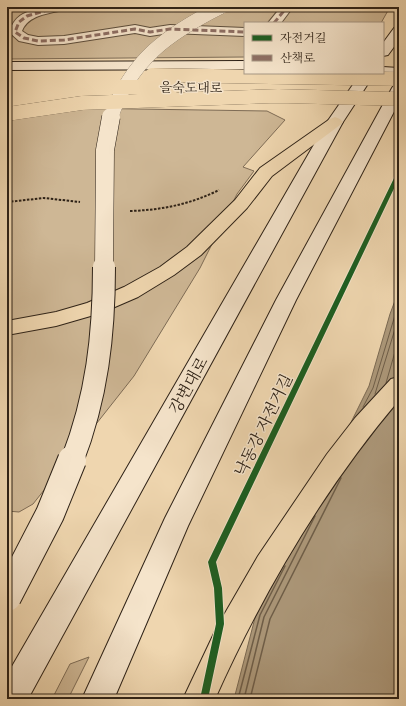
<svg xmlns="http://www.w3.org/2000/svg" width="406" height="706" viewBox="0 0 406 706" font-family="'Gentium Book Plus','Noto Serif KR',serif">
  <style>
    .green { fill: #ceb795; stroke: #7e6c56 }
    .water { fill: #ad997b; stroke: #7a6953 }
    .lines { fill: none; stroke-linecap: round; stroke-linejoin: round }
    .shore-far1 { stroke: #6e5e49; stroke-width: 1 }
    .shore { stroke: #6e5e49; stroke-width: 1.5 }
    .street-casing { stroke: #5e4f3d; stroke-width: 2 }
    .secondary-casing { stroke: #2e2217; stroke-width: 2 }
    .highway-casing { stroke: #2e2217; stroke-width: 2 }
    .path { stroke: #2e2217; stroke-width: 2; stroke-dasharray: 2.5 1.5; stroke-linecap: butt }
    .street { fill: #f5e4cb; fill-rule: evenodd }
    .secondary { fill: #f5e4cb; fill-rule: evenodd }
    .highway { fill: #efd6af; fill-rule: evenodd }
    .secondary-bridge-far3-casing { stroke: #2e2217; stroke-width: 14; stroke-linecap: butt }
    .secondary-bridge-far2-casing { stroke: #2e2217; stroke-width: 19; stroke-linecap: butt }
    .secondary-bridge-far1-casing { stroke: #2e2217; stroke-width: 24; stroke-linecap: butt }
    .secondary-bridge-casing { stroke: #2e2217; stroke-width: 30; stroke-linecap: butt }
    .highway-bridge-casing { stroke: #2e2217; stroke-width: 14; stroke-linecap: butt }
    .secondary-bridge-far3 { stroke: #f5e4cb; stroke-width: 14 }
    .secondary-bridge-far2 { stroke: #f5e4cb; stroke-width: 18 }
    .secondary-bridge-far1 { stroke: #f5e4cb; stroke-width: 22 }
    .secondary-bridge { stroke: #f5e4cb; stroke-width: 28 }
    .highway-bridge { stroke: #efd6af; stroke-width: 14 }
    .quiet { stroke: #8d6e63; stroke-width: 3; stroke-dasharray: 6 3; stroke-linecap: butt }
    .cycleway-casing { stroke: #f5e4cb; stroke-width: 2 }
    .cycleway { fill: #1b5e20; fill-rule: evenodd }
    .labels { text-anchor: middle; stroke-width: 3; stroke-linejoin: round; paint-order: stroke }
    .far-street-label { font-size: 13px; fill: #2e2217; stroke: #f5e4cb }
    .street-label { font-size: 16px; fill: #2e2217; stroke: #f5e4cb }
  </style>
  <rect width="100%" height="100%" fill="#efd6af"/>
  <filter id="stains"><feTurbulence type="fractalNoise" baseFrequency=".005" numOctaves="4"/><feColorMatrix values="0 0 0 0 .2 0 0 0 0 .09 0 0 0 0 .02 0 0 0 .5 -.17"/></filter>
  <radialGradient id="worn" r=".72"><stop offset=".6" stop-color="#630" stop-opacity="0"/><stop offset="1" stop-color="#630" stop-opacity=".3"/></radialGradient>
  <path class="green" d="M7,7h383l-9,16h-136v34l-238,2z
    M7,107l260,4 18,9 -42,47 11,4 -17,23 -37,74 -66,108 -101,128 -14,8 -12,-1z
    M89,657l-21,42h-16l18,-35z"/>
  <path class="water" d="M399,290v409h-165l22,-85 113,-228 21,-72z"/>
  <g class="lines">
    <path class="shore-far1" d="M386,383l13,-45
      M375,394l24,-78
      M363,407l10,-19 26,-86"/>
    <path class="shore" d="M238,699l22,-84 25,-49
      M244,699l20,-82 51,-101
      M250,699l20,-80 71,-141"/>
    <defs>
      <path id="street" d="M45,7h19l-2,3c-14,4 -34,5 -40,21l6,4 10,2 26,-1 71,-11 15,3 20,-3 75,3v8l-75,-3 -20,3 -15,-3 -71,11 -26,1 -19,-4 -10,-9c8,-20 16,-19 36,-25z
        M281,7h12l-12,16h-13z"/>
      <path id="secondary" d="M399,27v13l-11,15 -5,1v-13l11,-15z
        M245,61v8l-238,1v-8z
        M383,67l16,1v8l-21,-2 5,-1z
        M361,73h14l-32,49 -315,577h-21v-24l320,-553z
        M399,84v18l-103,198 -108,226 -74,173h-32l83,-181 111,-218 116,-212 2,-3z"/>
      <path id="highway" d="M335,117l5,2 3,3 -3,3 -68,51 -25,32 -46,47 -27,20 -36,22 -37,16 -45,13 -49,9v-14l49,-9 31,-9 37,-16 36,-20 27,-20 48,-47 25,-32 70,-49z
        M399,377v23c-76,90 -136,192 -184,299h-32l34,-72 41,-71 69,-102 28,-36 36,-39z"/>
    </defs>
    <use href="#street" class="street-casing"/>
    <use href="#secondary" class="secondary-casing"/>
    <use href="#highway" class="highway-casing"/>
    <path class="path" d="M7,202l37,-4 36,4
      M130,211c32,-1 61,-7 89,-21"/>
    <use href="#street" class="street"/>
    <use href="#secondary" class="secondary"/>
    <use href="#highway" class="highway"/>
    <defs>
      <path id="secondary-bridge-far3" d="M111,118c19,-58 58,-85 110,-111"/>
      <path id="secondary-bridge-far2" d="M104,268l1,-118 6,-33"/>
      <path id="secondary-bridge-far1" d="M72,461c25,-64 32,-126 32,-194"/>
      <path id="secondary-bridge" d="M7,597l43,-83 22,-54"/>
      <path id="highway-bridge" d="M152,75l247,4
        M7,87h165
        M7,114l75,-11 196,-7 121,3"/>
    </defs>
    <use href="#secondary-bridge-far3" class="secondary-bridge-far3-casing"/>
    <use href="#secondary-bridge-far2" class="secondary-bridge-far2-casing"/>
    <use href="#secondary-bridge-far1" class="secondary-bridge-far1-casing"/>
    <use href="#secondary-bridge" class="secondary-bridge-casing"/>
    <use href="#highway-bridge" class="highway-bridge-casing"/>
    <use href="#secondary-bridge-far3" class="secondary-bridge-far3"/>
    <use href="#secondary-bridge-far2" class="secondary-bridge-far2"/>
    <use href="#secondary-bridge-far1" class="secondary-bridge-far1"/>
    <use href="#secondary-bridge" class="secondary-bridge"/>
    <use href="#highway-bridge" class="highway-bridge"/>
    <path class="quiet" d="M58,7l-31,9 -8,6 -4,10 9,6 14,3 26,-1 71,-11 15,3 20,-3 75,3
      M274,23l13,-16"/>
    <defs>
      <path id="cycleway" d="M397,172h2v6l-183,384 6,26 2,36 -16,75h-8l16,-75 -2,-36 -6,-26z"/>
    </defs>
    <use href="#cycleway" class="cycleway-casing"/>
    <use href="#cycleway" class="cycleway"/>
  </g>
  <g class="labels">
    <g class="far-street-label">
      <text transform="translate(191 87) rotate(1)" y="5">을숙도대로</text>
    </g>
    <g class="street-label">
      <text transform="translate(188 385) rotate(-61)" y="6">강변대로</text>
      <text transform="translate(263 425) rotate(-64)" y="6">낙동강 자전거길</text>
    </g>
  </g>
  <rect width="406" height="706" fill="none" stroke="#efd6af" stroke-width="24"/>
  <rect x="8" y="8" width="390" height="690" fill="none" stroke="#2e2217" stroke-width="2"/>
  <rect x="12" y="12" width="382" height="682" fill="none" stroke="#2e2217"/>
  <rect x="244" y="22" width="140" height="52" fill="#f5e4cb" stroke="#a59683"/>
  <rect x="252" y="35" width="20" height="6" fill="#1b5e20" stroke="#a59683"/>
  <text x="280" y="42" font-size="12" fill="#2e2217">자전거길</text>
  <rect x="252" y="55" width="20" height="6" fill="#8d6e63" stroke="#a59683"/>
  <text x="280" y="62" font-size="12" fill="#2e2217">산책로</text>
  <rect width="100%" height="100%" filter="url(#stains)"/>
  <rect width="100%" height="100%" fill="url(#worn)"/>
</svg>
